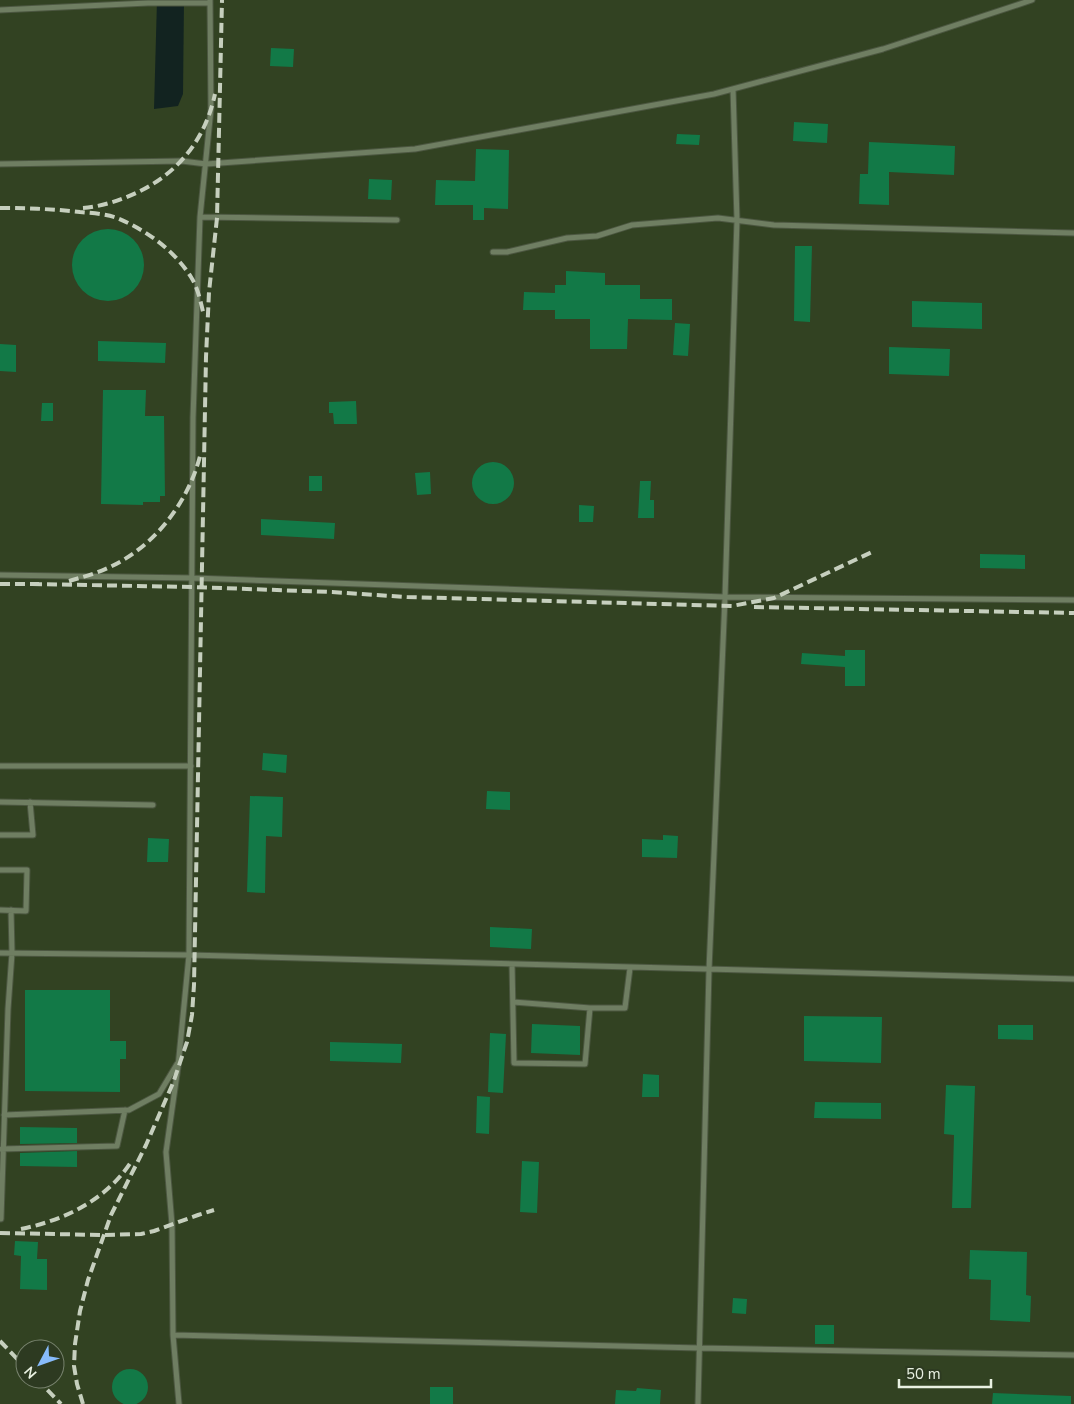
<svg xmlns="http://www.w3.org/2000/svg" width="1074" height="1404" viewBox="0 0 1074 1404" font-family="'Nunito Sans',sans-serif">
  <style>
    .built { fill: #324222; fill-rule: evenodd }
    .water { fill: #122320 }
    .building { fill: #127947 }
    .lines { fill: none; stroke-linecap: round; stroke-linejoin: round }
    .service-casing { stroke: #4c5741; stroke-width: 7 }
    .service { stroke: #6f7e62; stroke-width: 5 }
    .rail { stroke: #c6cfbe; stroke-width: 4; stroke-dasharray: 10 5; stroke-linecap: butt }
  </style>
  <rect width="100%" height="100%" fill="#2d3a21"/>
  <path class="built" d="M0,0h1074v1404h-1074zM25,1349h30v30h-30z"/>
  <path class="water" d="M157,0h27l-1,94 -5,12 -24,3z"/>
  <path class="building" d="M271,48l23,1 -1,18 -23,-1z
    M794,122l34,2 -1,19 -34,-2z
    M677,134l23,1 -1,10 -23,-1z
    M869,142l86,4 -1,29 -65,-3v33l-30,-1 1,-30h8z
    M476,149l33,1 -1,59 -24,-1v12h-11v-15h-38l1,-25 39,1z
    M369,179l23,1 -1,20 -23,-1z
    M72 265a36 36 0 1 1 72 0a36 36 0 1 1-72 0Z
    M795,246h17l-2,76 -16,-1z
    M566,271l39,2v12h35v14h32v21l-44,-1 -1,30h-37v-30h-35v-9h-32l1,-18 31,1v-8h11z
    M912,301l70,2v26l-70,-2z
    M675,323l15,1 -2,32 -15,-1z
    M98,341l68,2 -1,20 -67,-2z
    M0,344l16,1v27l-16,-1z
    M889,347l61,2 -1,27 -60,-2z
    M103,390h43l-1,26h19l1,80h-5v6h-17v3l-42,-1z
    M356,401l1,23h-23l-1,-11h-4v-11z
    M42,403h11v18h-12z
    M472 483a21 21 0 1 1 42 0a21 21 0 1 1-42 0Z
    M430,472l1,22 -14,1 -2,-22z
    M309,476h13v15h-13z
    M640,481h11l-1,19h4v18h-16z
    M579,505l15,1 -1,16h-14z
    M261,519l74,4 -1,16 -73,-4z
    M980,554l45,1v14l-45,-1z
    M845,650h20v36h-20v-19l-44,-3 1,-11 43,3z
    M263,753l24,2 -1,18 -24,-3z
    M487,791l23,1v18l-24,-1z
    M250,796l33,1 -1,40 -16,-1 -1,57 -18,-1z
    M663,835l15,1 -1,22 -35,-1v-18l21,1z
    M148,838l21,1 -1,23h-21z
    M490,927l42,2 -1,20 -41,-2z
    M25,990h85v51h16v18h-6v33l-95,-1z
    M804,1016l78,1 -1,46 -77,-2z
    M532,1024l48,2v29l-49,-2z
    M998,1025h35v15l-35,-1z
    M490,1033l16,1 -3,59 -15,-1z
    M330,1042l72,2 -1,19 -71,-2z
    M643,1074l16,1v22h-17z
    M946,1085l29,1 -4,122h-19l2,-73 -10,-1z
    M477,1096l13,1 -1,37 -13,-1z
    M815,1102l66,1v16l-67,-1z
    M20,1127l57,1v15l-57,1z
    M77,1151v16l-57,-1v-13z
    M522,1161l17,1 -2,51 -17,-1z
    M15,1241l23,1 -1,17h10v31l-27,-1 1,-33 -7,-1z
    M970,1250l57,2 -1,43 5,1 -1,26 -40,-2 1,-40 -22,-1z
    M733,1298l14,1 -1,15 -14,-1z
    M815,1325h19v19h-19z
    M112 1387a18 18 0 1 1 36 0a18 18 0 1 1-36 0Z
    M430,1387h23v17h-23z
    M637,1388l24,2 -1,14h-45l1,-14 20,1z
    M993,1393l78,3v8h-79z"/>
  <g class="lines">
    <defs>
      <path id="service" d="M0,10l148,-7h62
        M0,164l182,-3 24,3 209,-15 299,-55 169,-45 149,-49
        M200,217l197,3
        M493,252h14l60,-14 30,-2 35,-11 86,-7 56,7 300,8
        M0,575l193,3 532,19 349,3
        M0,766h191
        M0,802l153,3
        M0,835h33l-3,-33
        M0,870h27l-1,41 -26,-1
        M0,953l189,2 885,24
        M512,964l2,99 71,1 5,-56
        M513,1002l77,6h35l5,-40
        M4,1115l125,-5 30,-16 18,-30
        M1,1149l116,-3 8,-36
        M1,1219l7,-210 4,-56 -1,-43
        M173,1335l526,13 375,7
        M179,1404l-6,-69 -1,-110 -6,-73 12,-85 11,-112 4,-537 7,-201 11,-108 -1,-109
        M698,1404l11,-434 16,-373 12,-377 -4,-131"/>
    </defs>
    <use href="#service" class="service-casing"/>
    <use href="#service" class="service"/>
    <path class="rail" d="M0,208c27,0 53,1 80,4 12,1 26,2 37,6 29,12 57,32 74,59 7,11 10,26 13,39
      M83,208c14,-1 28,-5 41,-10 48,-18 80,-53 91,-104
      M69,581c14,-4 29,-8 43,-15 44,-21 78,-66 89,-114
      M0,584h39
      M32,584l160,3 140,5 75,5 325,9 42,-8 98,-46
      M754,607l320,6
      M21,1229c44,-9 85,-29 110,-67
      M0,1233l104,2 37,-1 13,-3 44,-16 16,-5
      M0,1341l25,26
      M37,1379l24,25
      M83,1404l-6,-20 -3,-18 1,-22 5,-33 8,-31 23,-65 35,-70 27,-62 14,-41 5,-27 2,-30 12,-628 3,-65 8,-74 5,-218"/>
  </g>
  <g transform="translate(40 1364) rotate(229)"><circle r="24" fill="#2d3a21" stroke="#78836e"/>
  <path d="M0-4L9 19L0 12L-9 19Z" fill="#87bbfb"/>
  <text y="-8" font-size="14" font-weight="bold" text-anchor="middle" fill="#e9f1e2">N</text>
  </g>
  <path d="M899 1379v8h92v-8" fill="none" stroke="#e9f1e2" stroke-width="2.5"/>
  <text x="906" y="1379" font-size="15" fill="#e9f1e2" stroke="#2d3a21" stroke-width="4" paint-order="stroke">50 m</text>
</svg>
